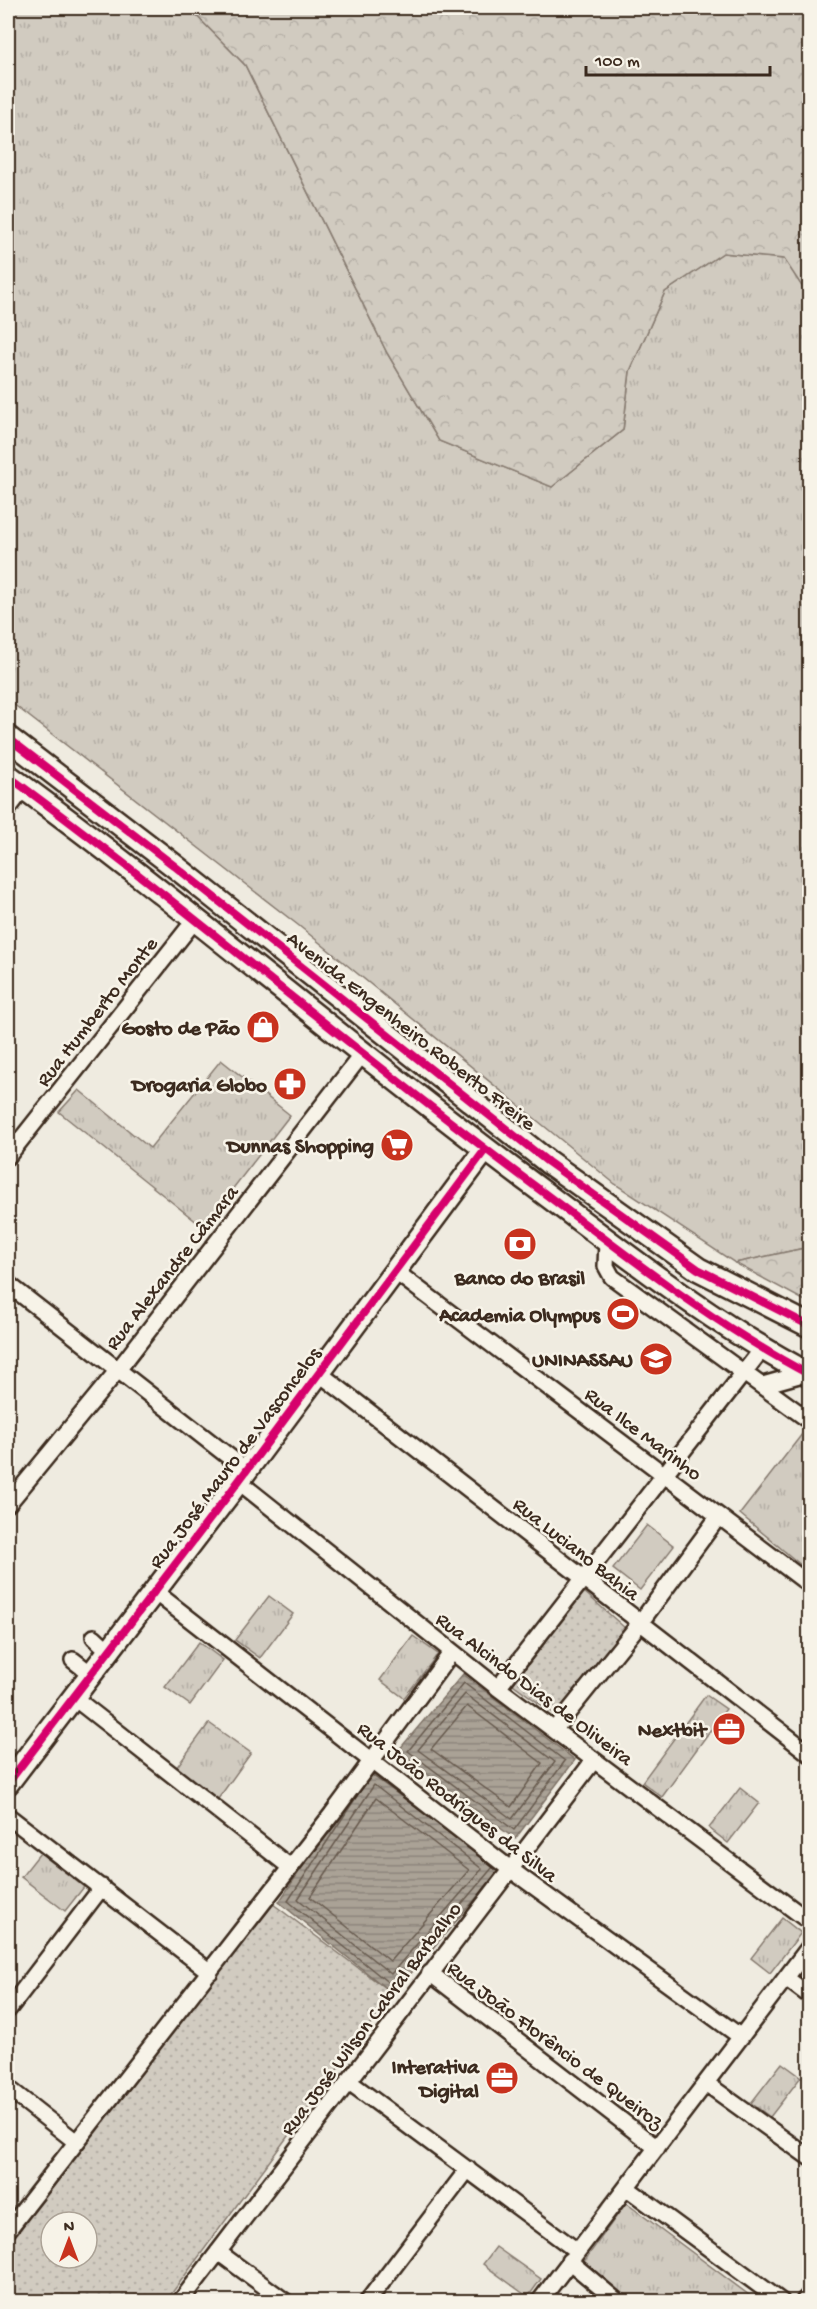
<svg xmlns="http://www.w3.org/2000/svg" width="817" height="2309" viewBox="0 0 817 2309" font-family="'Gochi Hand',sans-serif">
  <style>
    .grass { fill: url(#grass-tufts); stroke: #867a6f; stroke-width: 1.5 }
    .forest { fill: url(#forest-crowns); stroke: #867a6f; stroke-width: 1.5 }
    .park { fill: url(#park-dots); stroke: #867a6f; stroke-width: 1.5; fill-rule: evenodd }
    .pitch { fill: #d1cbc0; stroke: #867a6f; stroke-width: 1.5 }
    .water { fill: url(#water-rules); stroke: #7e7266; stroke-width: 1.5 }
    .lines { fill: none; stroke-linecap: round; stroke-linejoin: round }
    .shore { stroke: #675a4e; stroke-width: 1.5 }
    .street-casing { stroke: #3b2a1e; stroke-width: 20 }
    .secondary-casing { stroke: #3b2a1e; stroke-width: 26 }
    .primary-casing { stroke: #3b2a1e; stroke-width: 27 }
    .street { stroke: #f7f3e8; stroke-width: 15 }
    .secondary { stroke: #f7f3e8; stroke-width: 21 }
    .primary { stroke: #f7f3e8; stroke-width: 22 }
    .cycleway-casing { stroke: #f7f3e8; stroke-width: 11 }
    .cycleway { stroke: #d6006c; stroke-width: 8 }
    .labels { text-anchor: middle; stroke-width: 5; stroke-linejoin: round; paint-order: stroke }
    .street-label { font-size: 21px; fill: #3b2a1e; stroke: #f7f3e8 }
    .poi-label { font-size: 21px; font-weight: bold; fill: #3b2a1e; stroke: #f7f3e8; text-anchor: end }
  </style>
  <defs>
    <pattern id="grass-tufts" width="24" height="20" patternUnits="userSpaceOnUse" patternTransform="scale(1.5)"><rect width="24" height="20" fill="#d1cbc0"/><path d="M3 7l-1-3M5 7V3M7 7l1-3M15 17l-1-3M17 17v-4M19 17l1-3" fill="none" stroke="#b4aea5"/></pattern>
    <pattern id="forest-crowns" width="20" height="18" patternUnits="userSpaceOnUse" patternTransform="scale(1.5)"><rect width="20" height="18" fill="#d1cbc0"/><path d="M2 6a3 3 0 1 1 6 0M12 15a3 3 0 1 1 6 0" fill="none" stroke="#b4aea5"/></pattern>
    <pattern id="park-dots" width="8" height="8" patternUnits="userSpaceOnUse" patternTransform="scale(1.5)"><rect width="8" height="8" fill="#d1cbc0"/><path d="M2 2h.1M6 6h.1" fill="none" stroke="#b4aea5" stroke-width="1.8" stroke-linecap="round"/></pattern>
    <pattern id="water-rules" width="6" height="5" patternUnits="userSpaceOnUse" patternTransform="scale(1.5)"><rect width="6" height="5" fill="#aaa296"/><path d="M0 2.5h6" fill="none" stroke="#8c847a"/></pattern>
  </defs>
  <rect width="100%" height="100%" fill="#efebe0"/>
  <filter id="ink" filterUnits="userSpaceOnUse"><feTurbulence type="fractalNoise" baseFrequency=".0167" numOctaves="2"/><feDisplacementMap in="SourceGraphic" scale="12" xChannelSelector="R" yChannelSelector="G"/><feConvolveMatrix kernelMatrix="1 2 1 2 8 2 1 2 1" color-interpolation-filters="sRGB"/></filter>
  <g filter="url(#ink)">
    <path class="grass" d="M8,8h181l56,57 142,288 52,88 113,46 71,-57 7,-59 35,-79 58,-39 62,6 24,38v950l-74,16 -120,-79 -317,-259 -290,-225z
      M221,1060l69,55 -87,112 -144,-115 20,-22 71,58z
      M806,1429l4,2v125l-8,10 -62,-52z
      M269,1596l24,18 -33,44 -25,-18z
      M413,1636l25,18 -34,44 -24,-18z
      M199,1642l24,18 -33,45 -25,-18z
      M706,1695l20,14 -64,88 -20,-15z
      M209,1723l42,30 -33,46 -42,-31z
      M740,1788l19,15 -31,40 -19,-15z
      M40,1853l44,34 -19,24 -44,-34z
      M782,1918l19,15 -31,40 -19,-15z
      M782,2063l19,14 -31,40 -19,-14z
      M626,2203l131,98h-126l-49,-37z
      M496,2247l45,32 -13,18 -45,-33z"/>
    <path class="forest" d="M189,8h620v289l-25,-38 -61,-6 -58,39 -35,79 -7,59 -71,57 -113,-46 -52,-88 -142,-288z
      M809,1247v56l-74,-40z"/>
    <path class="park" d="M582,1590l43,38 -70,87 -42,-31z
      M265,1898l128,96 -227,307h-158v-63zM51,2222h36v36h-36z"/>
    <path class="pitch" d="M647,1525l27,21 -34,44 -27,-21z"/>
    <path class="water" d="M463,1674l112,86 -60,79 -118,-87z
      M370,1765l133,102 -110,127 -114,-92z"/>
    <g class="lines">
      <path class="shore" d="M464,1683l101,78 -51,69 -106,-79z
        M465,1694l90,68 -43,57 -94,-69z
        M467,1706l75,57 -31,44 -80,-58z
        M372,1775l61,45
        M374,1785l108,84 -91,105 -93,-75z
        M357,1796l-69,105 102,83 4,-1 99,-116
        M376,1798l93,72 -79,91 -80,-64z"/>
      <defs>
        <path id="street" d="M8,809l16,-21
          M8,1156l186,-235
          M607,1242l-1,24 6,11 198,144
          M396,1272l414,313
          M8,1284l238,186
          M319,1373l491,381
          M763,1385l43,-12
          M238,1481l260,207 312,234
          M8,1504l110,-134 245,-317
          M155,1592l355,277 231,168
          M94,1637l15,14
          M73,1660l18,14
          M498,1688l265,-340
          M73,1697l217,170
          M554,1730l86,-107 79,-107
          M8,1816l202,156
          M430,1973l227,175
          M786,1978l24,18
          M8,2010l94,-123
          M348,2081l229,170
          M707,2084l103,74
          M8,2088l67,53
          M627,2188l155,114
          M8,2230l324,-416 120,-162
          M218,2252l68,50
          M569,2261l49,41
          M180,2302l414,-542
          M367,2302l101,-133
          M539,2302l271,-356"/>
        <path id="secondary" d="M8,1783l221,-289 256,-344
          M807,2302l3,-3"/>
        <path id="primary" d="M8,738l164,126 376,298 150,107 112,57
          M8,776c178,130 346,276 524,408 90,67 177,138 278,191"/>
      </defs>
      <use href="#street" class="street-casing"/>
      <use href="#secondary" class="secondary-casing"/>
      <use href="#primary" class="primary-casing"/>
      <use href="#street" class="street"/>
      <use href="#secondary" class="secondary"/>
      <use href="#primary" class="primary"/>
      <defs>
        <path id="cycleway" d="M8,738l164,126 376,298 150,107 112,57
          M8,776c178,130 346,276 524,408 90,67 177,138 278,191
          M8,1783l221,-289 256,-344"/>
      </defs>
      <use href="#cycleway" class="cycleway-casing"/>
      <use href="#cycleway" class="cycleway"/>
    </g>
  </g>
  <defs>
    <symbol id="shop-disc" viewBox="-11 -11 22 22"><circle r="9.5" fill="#c8321e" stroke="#f7f3e8"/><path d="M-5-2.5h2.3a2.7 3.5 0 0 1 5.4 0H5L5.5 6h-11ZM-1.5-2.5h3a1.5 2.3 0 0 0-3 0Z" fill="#fff"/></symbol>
    <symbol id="pharmacy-disc" viewBox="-11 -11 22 22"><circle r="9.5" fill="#c8321e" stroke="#f7f3e8"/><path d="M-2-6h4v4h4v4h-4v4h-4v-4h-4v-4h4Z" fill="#fff"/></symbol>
    <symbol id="supermarket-disc" viewBox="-11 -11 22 22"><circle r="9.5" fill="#c8321e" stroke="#f7f3e8"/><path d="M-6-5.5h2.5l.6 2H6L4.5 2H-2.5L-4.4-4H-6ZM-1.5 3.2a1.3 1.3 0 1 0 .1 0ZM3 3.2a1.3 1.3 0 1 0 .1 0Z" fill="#fff"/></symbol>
    <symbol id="bank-disc" viewBox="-11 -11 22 22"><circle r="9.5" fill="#c8321e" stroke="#f7f3e8"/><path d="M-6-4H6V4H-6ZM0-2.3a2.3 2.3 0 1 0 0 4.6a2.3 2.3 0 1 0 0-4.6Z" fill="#fff"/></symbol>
    <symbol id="stadium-disc" viewBox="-11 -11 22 22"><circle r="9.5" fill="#c8321e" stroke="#f7f3e8"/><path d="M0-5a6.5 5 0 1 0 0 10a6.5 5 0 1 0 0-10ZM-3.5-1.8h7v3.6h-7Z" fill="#fff"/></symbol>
    <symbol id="university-disc" viewBox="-11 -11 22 22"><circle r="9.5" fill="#c8321e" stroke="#f7f3e8"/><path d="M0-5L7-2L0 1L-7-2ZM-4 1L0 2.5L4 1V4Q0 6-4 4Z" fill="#fff"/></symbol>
    <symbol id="office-disc" viewBox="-11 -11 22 22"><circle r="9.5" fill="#c8321e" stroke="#f7f3e8"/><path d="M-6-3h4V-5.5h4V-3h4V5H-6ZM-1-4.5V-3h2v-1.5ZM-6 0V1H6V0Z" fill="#fff"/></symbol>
  </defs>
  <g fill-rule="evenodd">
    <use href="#shop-disc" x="244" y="1008" width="38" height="38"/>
    <use href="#pharmacy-disc" x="271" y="1065" width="38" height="38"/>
    <use href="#supermarket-disc" x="378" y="1126" width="38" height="38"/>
    <use href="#bank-disc" x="501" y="1225" width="38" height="38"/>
    <use href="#stadium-disc" x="604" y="1295" width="38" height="38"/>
    <use href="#university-disc" x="637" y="1340" width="38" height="38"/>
    <use href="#office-disc" x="710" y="1710" width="38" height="38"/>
    <use href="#office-disc" x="483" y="2059" width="38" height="38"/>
  </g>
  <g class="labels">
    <g class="street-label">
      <text transform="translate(96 1011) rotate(-52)" y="7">Rua Humberto Monte</text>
      <text transform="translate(412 1030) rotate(38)" y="7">Avenida Engenheiro Roberto Freire</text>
      <text transform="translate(171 1267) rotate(-52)" y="7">Rua Alexandre Câmara</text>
      <text transform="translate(644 1433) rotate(37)" y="7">Rua Ilce Marinho</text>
      <text transform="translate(234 1457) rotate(-53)" y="7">Rua José Mauro de Vasconcelos</text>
      <text transform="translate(577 1548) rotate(38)" y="7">Rua Luciano Bahia</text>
      <text transform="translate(535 1688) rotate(37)" y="7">Rua Alcindo Dias de Oliveira</text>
      <text transform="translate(458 1801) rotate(38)" y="7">Rua João Rodrigues da Silva</text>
      <text transform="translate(370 2018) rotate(-53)" y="7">Rua José Wilson Cabral Barbalho</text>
      <text transform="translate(556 2044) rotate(37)" y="7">Rua João Florêncio de Queiroz</text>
    </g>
    <g class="poi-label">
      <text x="240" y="1034">Gosto de Pão</text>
      <text x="267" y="1091">Drogaria Globo</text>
      <text x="374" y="1152">Dunnas Shopping</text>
      <text x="520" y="1284" text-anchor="middle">Banco do Brasil</text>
      <text x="600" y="1321">Academia Olympus</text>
      <text x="633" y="1366">UNINASSAU</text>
      <text x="706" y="1736">Nextbit</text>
      <text x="479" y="2073">Interativa<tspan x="479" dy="24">Digital</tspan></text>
    </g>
  </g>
  <rect width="817" height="2309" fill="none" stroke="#f7f3e8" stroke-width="30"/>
  <rect x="15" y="15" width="787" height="2279" fill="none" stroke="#3b2a1e" stroke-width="2" filter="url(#ink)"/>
  <g transform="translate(69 2240)"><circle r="28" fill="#f7f3e8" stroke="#aca397" stroke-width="1.5"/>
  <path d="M0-4.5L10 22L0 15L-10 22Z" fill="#c8321e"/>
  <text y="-9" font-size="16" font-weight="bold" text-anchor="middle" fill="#3b2a1e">N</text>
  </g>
  <path d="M586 66v9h184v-9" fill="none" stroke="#3b2a1e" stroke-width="3"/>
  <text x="595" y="66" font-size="18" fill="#3b2a1e" stroke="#f7f3e8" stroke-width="4.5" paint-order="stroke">100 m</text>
</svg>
